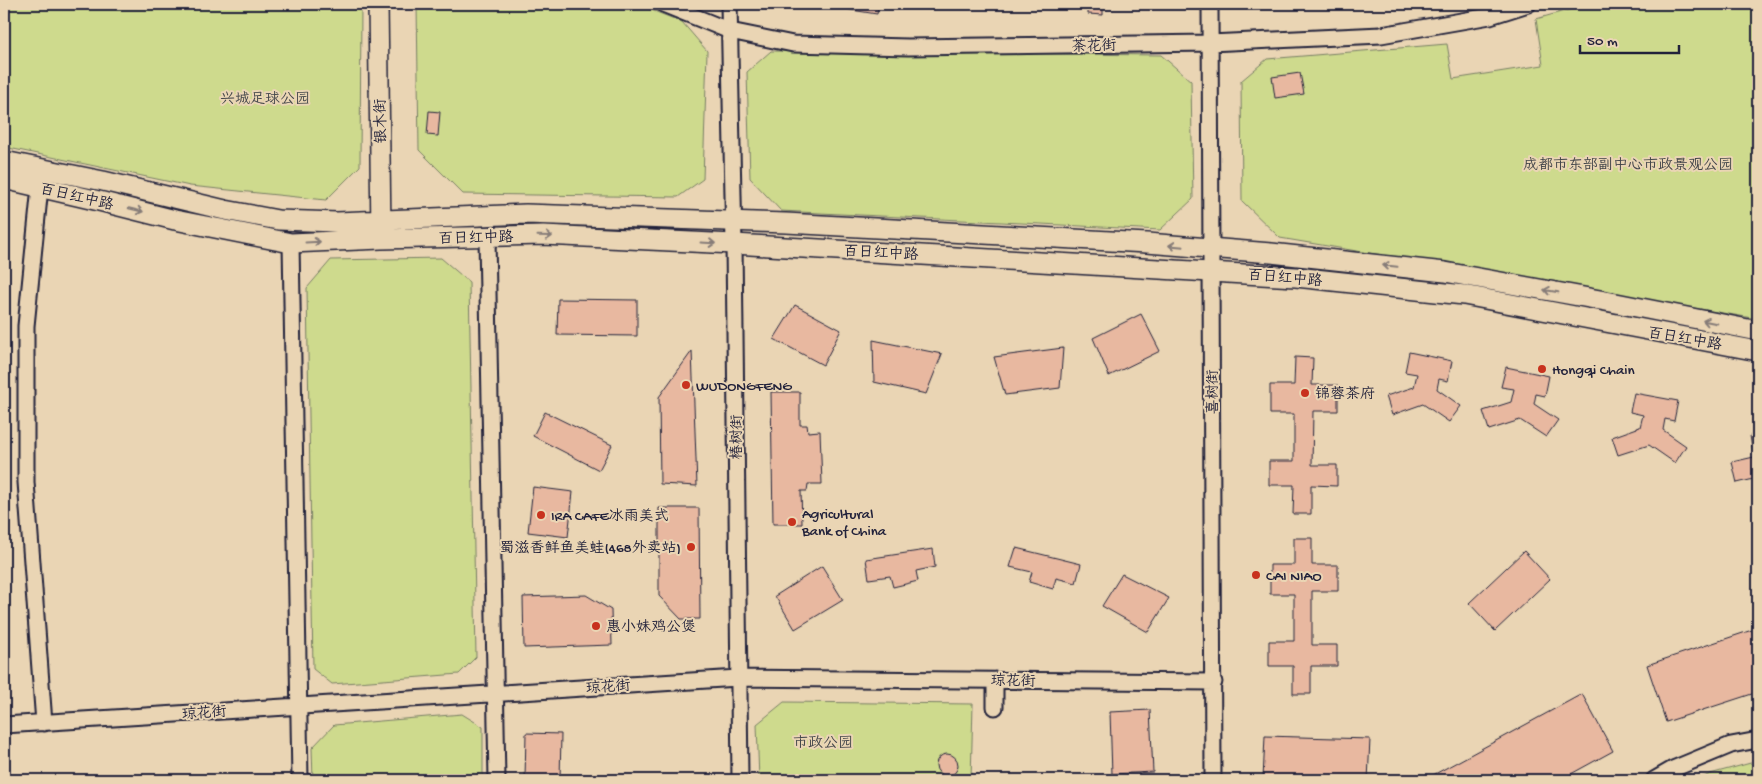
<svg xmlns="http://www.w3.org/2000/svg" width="1762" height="784" viewBox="0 0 1762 784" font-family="'Gochi Hand','LXGW WenKai TC',sans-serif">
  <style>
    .green { fill: #ceda8d; stroke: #787e64 }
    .building { fill: #e8b8a0; stroke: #22223b }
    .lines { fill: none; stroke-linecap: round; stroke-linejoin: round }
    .minor-casing { stroke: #22223b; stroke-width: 19 }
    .tertiary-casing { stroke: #22223b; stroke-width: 22 }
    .minor { stroke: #ead5b4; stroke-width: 15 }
    .tertiary { stroke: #ead5b4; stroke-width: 19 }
    .oneway { stroke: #867c78 }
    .poi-dot { fill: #c8321e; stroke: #ead5b4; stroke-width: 2 }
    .labels { text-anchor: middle; stroke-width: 4; stroke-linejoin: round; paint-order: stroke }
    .street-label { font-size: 15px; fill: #22223b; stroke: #ead5b4 }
    .park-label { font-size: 15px; fill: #44474b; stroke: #ead5b4 }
    .poi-label { font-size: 15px; fill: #22223b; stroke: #ead5b4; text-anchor: start }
  </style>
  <rect width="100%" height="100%" fill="#ead5b4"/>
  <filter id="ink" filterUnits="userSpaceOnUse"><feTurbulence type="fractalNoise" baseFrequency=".02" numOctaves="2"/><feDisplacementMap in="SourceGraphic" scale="10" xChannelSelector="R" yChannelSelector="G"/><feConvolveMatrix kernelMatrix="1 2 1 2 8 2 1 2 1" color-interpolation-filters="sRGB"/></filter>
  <g filter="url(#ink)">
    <path class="green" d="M4,4h357l-1,162 -34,34 -136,-14 -186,-39z
      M417,4h219l46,18 25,29 -4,128 -25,18 -215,-3 -44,-44z
      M1590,4h168v315l-478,-81 -38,-37 -1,-120 26,-22 180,-15 6,35 90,-14 -7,-46z
      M771,51l390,4 30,26 2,118 -33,31 -379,-19 -31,-33 -3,-106z
      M441,258l28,24 7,375 -17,17 -127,10 -19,-15 -6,-381 24,-28z
      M784,702l189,2 -2,76h-212l-2,-56z
      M462,714l21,13v53h-170l-1,-32 22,-23z
      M1758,761v19h-60l12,-6z"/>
    <path class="building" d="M813,4h66l-2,10z
      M1088,4h15v11l-15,-1z
      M1300,73l4,21 -29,4 -3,-21z
      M429,111l11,1 -2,24 -11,-1z
      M558,299l79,1v36l-80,-1z
      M795,305l46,25 -18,35 -49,-26z
      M1141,314l19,37 -51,25 -16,-38z
      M873,340l69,14 -16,40 -52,-12z
      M1063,348l-3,40 -55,7 -11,-38z
      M692,351l5,135 -37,-2 -1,-87z
      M1409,352l43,9 -4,20 -9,-2 -2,10 24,17 -12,16 -26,-18 -31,11 -6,-19 28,-9 3,-13 -12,-2z
      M1295,357l18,1 -1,27h26v26h-25l-1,54h25v21l-26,-1v29h-18l1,-29h-25v-24h25v-47h-24v-29h24z
      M1506,367l43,9 -4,20 -9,-2 -2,10 24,16 -12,17 -26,-17 -31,10 -6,-19 28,-9 3,-13 -13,-2z
      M771,392h29v33h7l1,7 12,-1 2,53h-14l-1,7h-6l1,33h-29z
      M1634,393l44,8 -4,20 -9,-2 -2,11 23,16 -11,17 -26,-18 -31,10 -6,-18 28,-10 3,-12 -13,-3z
      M545,412l67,33 -13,25 -66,-34z
      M1758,434v44l-21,5 -5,-21 22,-5 -4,-21z
      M533,487l40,5 -5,45 -40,-5z
      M659,508h40l1,111h-19l-22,-23z
      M1294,538h18v27h26v26h-26v54h25v21h-26v28h-18v-28h-24v-25h25v-47h-24v-29h24z
      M1016,548l65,16 -5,19 -20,-5 -3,11 -24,-7 3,-10 -22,-5z
      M933,549l2,18 -19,4 2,10 -25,6 -3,-11 -21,3 -3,-20z
      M1524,551l26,28 -55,52 -26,-28z
      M822,566l21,34 -48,29 -20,-33z
      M1122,574l47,24 -21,34 -46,-26z
      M586,595l25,15 1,35 -88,3 -1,-51z
      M1752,630l6,18v44l-92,30 -19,-57z
      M1582,694l31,57 -53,29h-136z
      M1150,710l3,62 -41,2 -2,-62z
      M526,733l35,1 -1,46h-35z
      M1265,736l105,3 -2,41h-105z
      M936 765a11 11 0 1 1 22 0a11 11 0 1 1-22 0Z"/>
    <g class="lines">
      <defs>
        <path id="minor" d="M663,4l67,27 63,13 115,3 302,-4 171,-8 109,-19 38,-12
          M729,4l5,240 6,536
          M1210,4l3,776
          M40,187l-14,139v156l18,241
          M487,238l10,542
          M291,243l9,537
          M995,680v27
          M4,725l734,-47 476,4
          M1654,780l19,-11 58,-24 27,-5"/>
        <path id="tertiary" d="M378,4l3,228
          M4,161l99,20 122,29 53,10 59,2 189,-8 260,9 361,20 124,10 174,19 166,30 147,29
          M4,179l95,22 76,19 116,23 90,-4 162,-4 191,9 562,33 168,18 294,56"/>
      </defs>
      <use href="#minor" class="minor-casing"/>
      <use href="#tertiary" class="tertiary-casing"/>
      <use href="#minor" class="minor"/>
      <use href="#tertiary" class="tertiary"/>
    </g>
    <defs><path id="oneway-shaft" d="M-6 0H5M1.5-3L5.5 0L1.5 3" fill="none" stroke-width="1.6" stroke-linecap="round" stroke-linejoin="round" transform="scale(1.25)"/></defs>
    <g class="oneway">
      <use href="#oneway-shaft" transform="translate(136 210) rotate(14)"/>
      <use href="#oneway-shaft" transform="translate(545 236) rotate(1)"/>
      <use href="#oneway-shaft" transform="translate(313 242) rotate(-3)"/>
      <use href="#oneway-shaft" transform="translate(708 243) rotate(3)"/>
      <use href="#oneway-shaft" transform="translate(1176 246) rotate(-175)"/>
      <use href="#oneway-shaft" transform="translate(1390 266) rotate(-174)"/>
      <use href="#oneway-shaft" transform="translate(1551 291) rotate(-170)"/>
      <use href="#oneway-shaft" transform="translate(1710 322) rotate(-169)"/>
    </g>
  </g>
  <g class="poi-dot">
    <circle cx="1542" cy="369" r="5"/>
    <circle cx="686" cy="385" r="5"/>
    <circle cx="1305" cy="393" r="5"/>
    <circle cx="541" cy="515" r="5"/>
    <circle cx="792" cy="522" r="5"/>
    <circle cx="691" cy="547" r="5"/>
    <circle cx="1256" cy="575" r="5"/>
    <circle cx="596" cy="626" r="5"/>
  </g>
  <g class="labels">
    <g class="street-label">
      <text transform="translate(1094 45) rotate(-1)" y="5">茶花街</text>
      <text transform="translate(380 121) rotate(-91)" y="5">银木街</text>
      <text transform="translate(77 196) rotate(13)" y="5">百日红中路</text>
      <text transform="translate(476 237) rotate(-1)" y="5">百日红中路</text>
      <text transform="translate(881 252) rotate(3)" y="5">百日红中路</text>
      <text transform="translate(1285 277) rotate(5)" y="5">百日红中路</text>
      <text transform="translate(1685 338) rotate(10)" y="5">百日红中路</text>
      <text transform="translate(1212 392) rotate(-90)" y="5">喜树街</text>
      <text transform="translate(736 437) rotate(-90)" y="5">椿树街</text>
      <text transform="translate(1013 680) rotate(1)" y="5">琼花街</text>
      <text transform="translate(608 686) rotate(-4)" y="5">琼花街</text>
      <text transform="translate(204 712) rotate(-4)" y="5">琼花街</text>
    </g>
    <g class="park-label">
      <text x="265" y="103">兴城足球公园</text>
      <text x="1628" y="169">成都市东部副中心市政景观公园</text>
      <text x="823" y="747">市政公园</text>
    </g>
    <g class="poi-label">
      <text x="1552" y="374">Hongqi Chain</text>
      <text x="696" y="390">WUDONGFENG</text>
      <text x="1315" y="398">锦蓉茶府</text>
      <text x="802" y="518">Agricultural<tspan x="802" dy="17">Bank of China</tspan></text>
      <text x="551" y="520">IRA CAFE冰雨美式</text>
      <text x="681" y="552" text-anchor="end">蜀滋香鲜鱼美蛙(468外卖站)</text>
      <text x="1266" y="580">CAI NIAO</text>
      <text x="606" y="631">惠小妹鸡公煲</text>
    </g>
  </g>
  <rect width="1762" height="784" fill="none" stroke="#ead5b4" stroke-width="20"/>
  <rect x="10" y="10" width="1742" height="764" fill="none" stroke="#22223b" stroke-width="2" filter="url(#ink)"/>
  <path d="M1580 45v8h99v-8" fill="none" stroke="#22223b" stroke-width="2.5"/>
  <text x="1587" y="45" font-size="15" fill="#22223b" stroke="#ead5b4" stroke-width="4" paint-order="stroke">50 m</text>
</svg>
